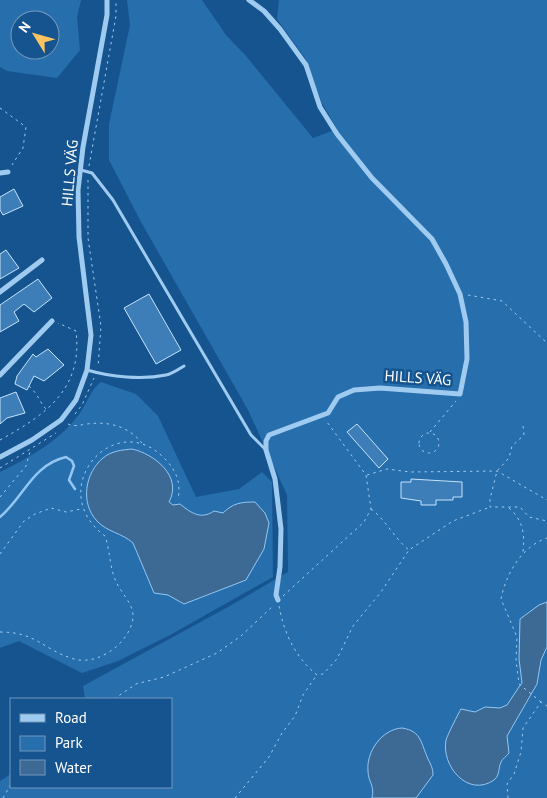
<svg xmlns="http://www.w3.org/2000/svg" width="547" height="798" viewBox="0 0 547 798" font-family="'PT Sans',sans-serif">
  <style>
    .green { fill: #276ead; fill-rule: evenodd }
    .water { fill: #3d6a95; stroke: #93c7f3 }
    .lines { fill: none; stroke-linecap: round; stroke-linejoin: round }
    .stream { stroke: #93c7f3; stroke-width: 2.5 }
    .building { fill: #3d7eb8; stroke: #c7e3fc }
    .path { stroke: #a0cbf0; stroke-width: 1; stroke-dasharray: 2.5 4; stroke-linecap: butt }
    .lane { stroke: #a0cbf0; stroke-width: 3 }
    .street { stroke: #a0cbf0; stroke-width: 5 }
    .labels { text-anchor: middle; stroke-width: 5; stroke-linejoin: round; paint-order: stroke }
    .street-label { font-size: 15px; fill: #fff; stroke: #15548f }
  </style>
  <rect width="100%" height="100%" fill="#15548f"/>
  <path class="green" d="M0,0h81l-4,17 3,33 -23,28 -50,-7 -7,-4zM20,20h30v30h-30z
    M127,0h75l24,35 20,21 67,82 24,-9 -15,-26 -17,-45 -28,-39 2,-19h268v798h-547v-17l11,-7v13h160v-88h-86l-2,-13 145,-79 60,-35 -1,-77 -39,-85 -107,-188 -32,-62v-36l21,-99z
    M101,382l35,12 22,22 38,81 43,-8 23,-17 10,10 1,95 -103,58 -52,26 -36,12 -63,-32 -19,7v-176c30,-15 60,-31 80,-59 7,-10 11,-24 21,-31z"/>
  <path class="water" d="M132,449c22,5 51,27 37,53l4,3 7,-1c11,9 21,16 34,7l9,2c10,-10 18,-11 32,-11l10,11 4,10 -5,26 -18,31 -62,24 -16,-9 -14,-2 -21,-50c-11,-10 -26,-11 -36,-22 -17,-18 -12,-48 6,-63 8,-7 19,-8 29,-9z
    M547,602v45l-6,13 -4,24 -30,52 2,17c-2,3 -7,6 -8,9 -3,7 -1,13 -7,18 -26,18 -53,-14 -48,-40 2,-6 12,-26 15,-31l14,3 10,-5 15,1 7,-3 12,-18 3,-4 -3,-24 1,-40 19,-14z
    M402,728c20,3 19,16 26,31 3,6 5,9 5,16l-17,23h-44c3,-13 -4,-16 -4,-27 -2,-19 14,-42 34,-43z"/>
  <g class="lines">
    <path class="stream" d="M0,517c24,-20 32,-52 66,-60l6,4 2,5 -5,14 6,9"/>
  </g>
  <path class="building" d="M14,189l9,17 -20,9 -3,-5v-13z
    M6,250l13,18 -19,11v-25z
    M38,279l14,19 -18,14 -10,-8 -10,8 5,9 -19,11v-27z
    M149,294l32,56 -25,14 -32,-56z
    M48,349l16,16 -20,16 -10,-5 -7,14 -12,-6 2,-8 16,-22 3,3z
    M16,392l9,21 -18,5 -7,6v-26z
    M357,424l31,35 -9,9 -32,-36z
    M411,479l51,3v15h-9v3h-17v5h-15v-4l-20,-3v-16h10z"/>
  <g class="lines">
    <path class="path" d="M0,108l26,19 -3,21 -11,17
      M89,166l27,-150v-16
      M88,180v58l13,88 -3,41
      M468,295l34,6 45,42
      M29,386c10,9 10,16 18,24
      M75,414l7,-9 12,-27
      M68,424c6,3 12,1 19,0 21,-3 41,2 55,19
      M523,426l1,9 -12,11 -3,12 -12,13 -7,28v8h30l9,10 18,4
      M430,432l26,-31
      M419 443a10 10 0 1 1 20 0a10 10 0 1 1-20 0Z
      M0,440c45,-25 83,-50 76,-109l-18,-8
      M0,468l56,-35
      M367,475l20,-6 23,3 87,-1 50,29
      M0,497l26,-31 4,-14
      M509,508c14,12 16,26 14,44
      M371,509c15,11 23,29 38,41
      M0,554l24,-33 11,-7 16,-6 15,4 15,-3
      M283,596l81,-74 7,-13 -5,-34 -39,-53
      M279,606c5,27 16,51 38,69l6,-1 14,-15 16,-33 28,-34 28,-42 44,-29 37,-14
      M0,632c37,0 43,18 74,27 24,7 56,-16 59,-41 1,-12 -9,-22 -14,-31 -10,-16 -8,-34 -14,-51 -63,-47 11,-131 61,-76 11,12 15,23 12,39
      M114,699l22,-15 28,-7 53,-24 24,-17 32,-30
      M541,702l-22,-18 -3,-24 1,-23 -16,-38c5,-25 20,-52 46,-61
      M3,798l8,-14
      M235,798l34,-41 13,-24 13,-17 8,-21 13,-19
      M508,798l-1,-14 7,-10 7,-22 2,-24 18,-26 6,4"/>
    <path class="lane" d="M81,170l11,3 21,27 138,235 15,15
      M87,370c24,7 55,10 79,5 6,-1 13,-6 18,-9"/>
    <path class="street" d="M249,0l15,11 16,18 26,36 14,42 17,27 35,44 60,61 14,25 14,30 6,28 1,37 -7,35 -80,-6 -26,2 -16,7 -10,16 -59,22 -3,6v9l9,29 6,50 -1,38 -4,28 2,5
      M0,173l8,-1
      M0,292l42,-32
      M0,375l52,-54
      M0,457l32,-17 29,-20 15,-20 11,-30 4,-35 -12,-98 -1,-47 5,-43 24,-132v-15"/>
  </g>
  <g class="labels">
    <g class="street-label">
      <text transform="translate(70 173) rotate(-85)" y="5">HILLS VÄG</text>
      <text transform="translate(418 378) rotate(4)" y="5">HILLS VÄG</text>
    </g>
  </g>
  <rect x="10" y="698" width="162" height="90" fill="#15548f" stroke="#7398bc"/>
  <rect x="20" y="714" width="25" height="8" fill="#a0cbf0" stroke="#7398bc"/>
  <text x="55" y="723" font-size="15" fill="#ffffff">Road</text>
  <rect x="20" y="736" width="25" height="15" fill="#276ead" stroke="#7398bc"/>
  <text x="55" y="748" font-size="15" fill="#ffffff">Park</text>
  <rect x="20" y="760" width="25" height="15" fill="#3d6a95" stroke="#7398bc"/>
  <text x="55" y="773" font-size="15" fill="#ffffff">Water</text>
  <g transform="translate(35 35) rotate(307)"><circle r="24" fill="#15548f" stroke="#7398bc"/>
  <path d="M0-4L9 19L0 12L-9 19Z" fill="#ffc460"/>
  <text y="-8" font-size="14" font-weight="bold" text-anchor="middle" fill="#ffffff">N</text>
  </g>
</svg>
